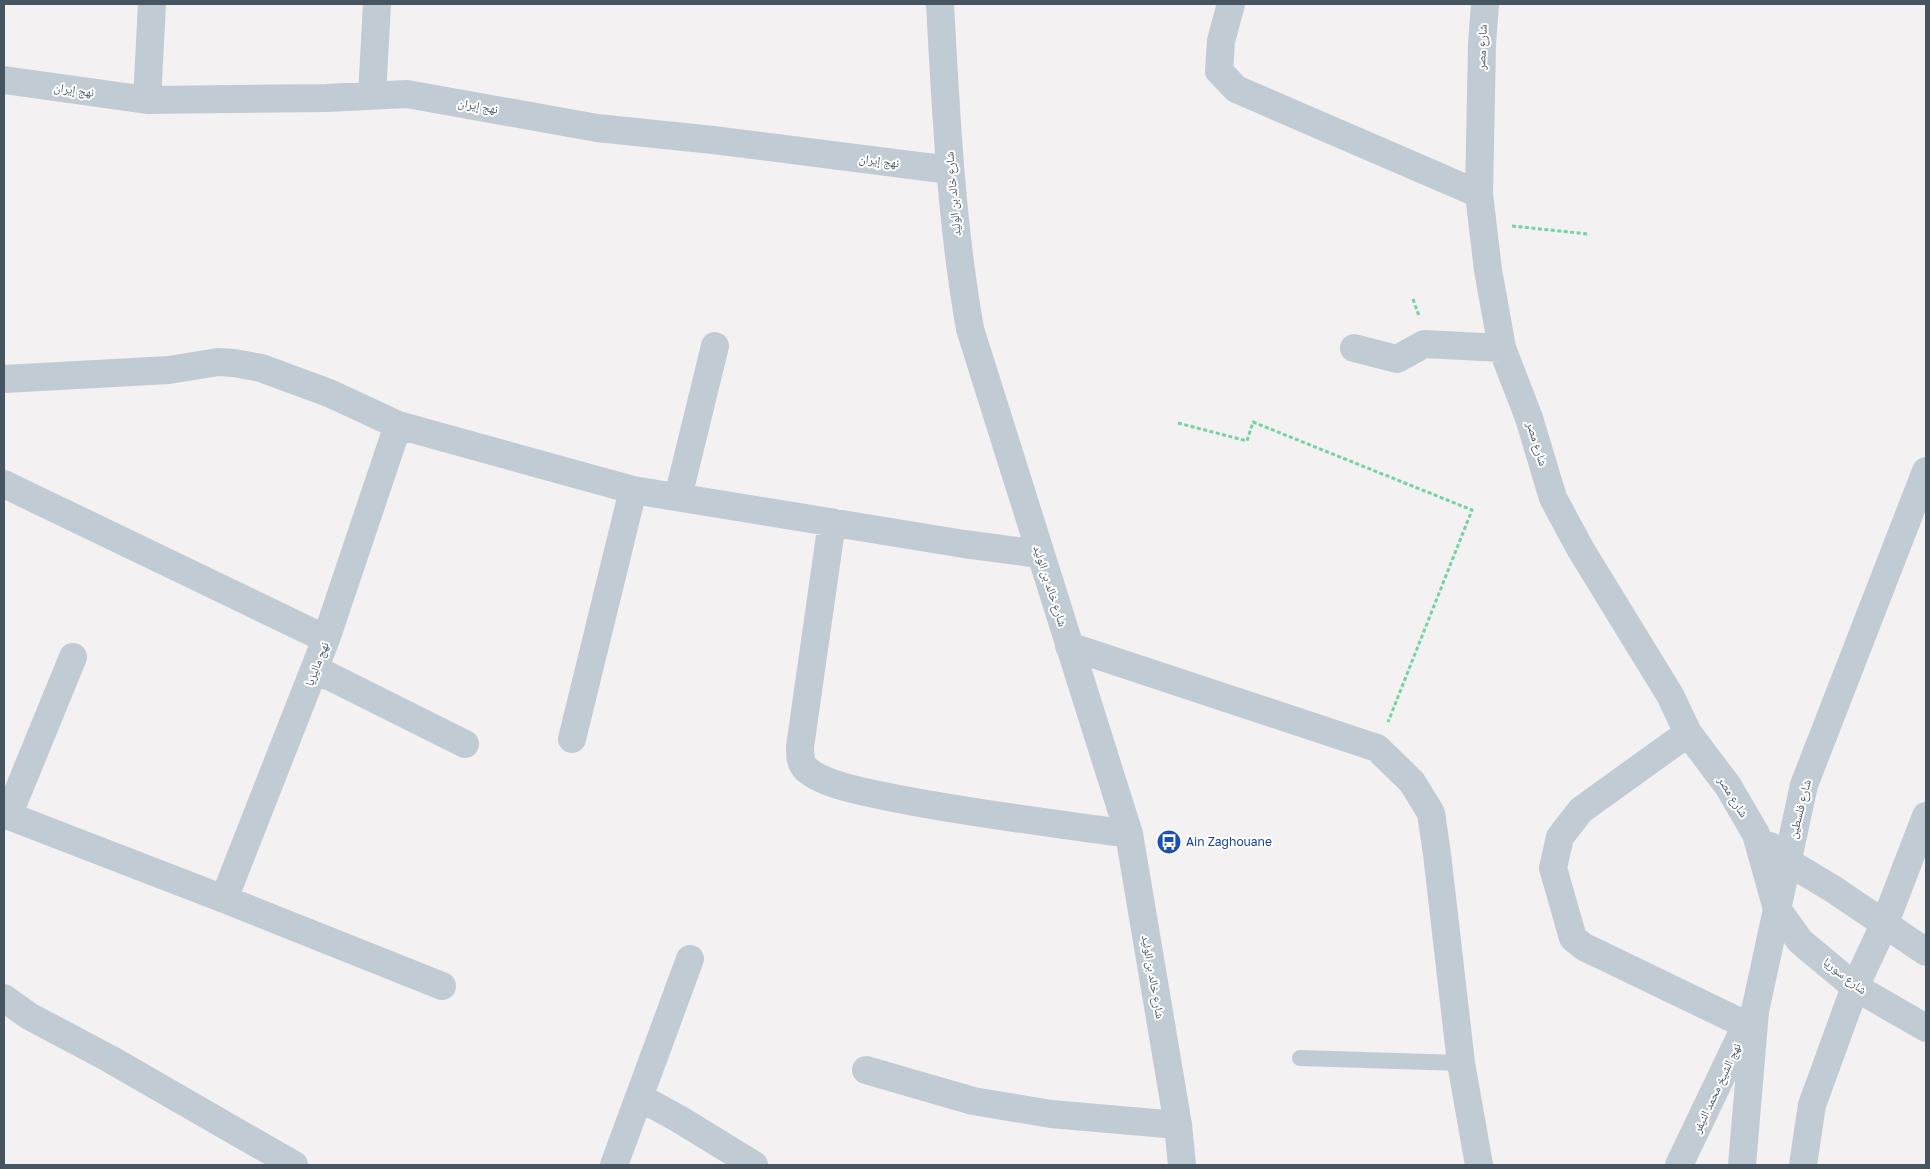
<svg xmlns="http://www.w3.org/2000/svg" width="1930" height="1169" viewBox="0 0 1930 1169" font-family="'Golos Text','Noto Naskh Arabic',sans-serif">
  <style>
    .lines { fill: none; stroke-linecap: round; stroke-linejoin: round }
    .path { stroke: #73d3a1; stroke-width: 3; stroke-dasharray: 4 2.5; stroke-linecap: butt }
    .service { stroke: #c1cbd3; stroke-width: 16 }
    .minor { stroke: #c1cbd3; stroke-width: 28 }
    .tertiary { stroke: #c1cbd3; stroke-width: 28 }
    .labels { text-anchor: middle; stroke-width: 4; stroke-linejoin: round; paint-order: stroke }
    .street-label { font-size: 12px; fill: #475560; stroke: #fff }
    .transit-label { font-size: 12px; fill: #164399; stroke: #fff; text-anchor: start }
  </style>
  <rect width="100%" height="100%" fill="#f3f1f1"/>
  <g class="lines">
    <path class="path" d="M1512,226l76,8
      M1413,299l6,17
      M1178,423l69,18 6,-19 219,88 -84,212"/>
    <path class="service" d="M1300,1058l161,5"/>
    <path class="minor" d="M1231,4l-10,37 -2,30 17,18 243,105
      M1485,4l-3,40 -3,150 9,76 14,78 27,70 24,80 28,52 89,145 18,38 40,53 28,48 21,75 23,32 55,46 71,41
      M4,80l143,20 179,-2 81,-4 190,34 116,12 237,30
      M372,95l5,-91
      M147,100l5,-96
      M1354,348l43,11 27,-15 78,4
      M4,379l165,-9 49,-8 16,1 27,5 68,25 69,32 235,65 331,54 76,10
      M4,484l322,155
      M678,497l37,-151
      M832,522l-32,225c0,8 0,16 6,22 18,17 69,25 93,30 76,15 153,24 230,35
      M1069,646l308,102 35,34 19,31 6,41 24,209 18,102
      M315,669l150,75
      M1688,733l-107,77 -21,27 -7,31 20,70 11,9 17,8 145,70
      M572,739l61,-249
      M4,814l220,85 218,87
      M8,816l65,-159
      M1770,846l18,16 45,27 93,63
      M224,899l102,-260 72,-214
      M4,998l25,18 81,43 184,106
      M866,1070l107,31 78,13 127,11
      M639,1097l40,22 75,46
      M614,1165l76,-206
      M1679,1165l67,-140 9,-14"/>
    <path class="tertiary" d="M940,4c6,109 11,217 30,325l159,505 49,291 4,40
      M1742,1165l13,-154 49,-226 122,-314
      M1803,1165l9,-60 43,-118 29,-62 42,-109"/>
  </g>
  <defs>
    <symbol id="bus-disc" viewBox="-11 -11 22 22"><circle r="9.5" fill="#1a4fb4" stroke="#fff"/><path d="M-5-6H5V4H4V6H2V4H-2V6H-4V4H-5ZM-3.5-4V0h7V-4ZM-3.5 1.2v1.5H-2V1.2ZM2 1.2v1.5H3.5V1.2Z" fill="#fff"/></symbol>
  </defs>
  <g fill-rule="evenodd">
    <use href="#bus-disc" x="1155" y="828" width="28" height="28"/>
  </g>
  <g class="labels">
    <g class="street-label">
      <text transform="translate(1482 47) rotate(-88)" y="4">شارع مصر</text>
      <text transform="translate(74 90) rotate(8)" y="4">نهج إيران</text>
      <text transform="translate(478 106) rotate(10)" y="4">نهج إيران</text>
      <text transform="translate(879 161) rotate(7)" y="4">نهج إيران</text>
      <text transform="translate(953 194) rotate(-95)" y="4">شارع خالد بن الوليد</text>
      <text transform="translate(1537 444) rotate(73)" y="4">شارع مصر</text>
      <text transform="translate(1050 586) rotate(72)" y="4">شارع خالد بن الوليد</text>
      <text transform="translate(317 664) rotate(-69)" y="4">نهج ماليزيا</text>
      <text transform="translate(1733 797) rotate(58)" y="4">شارع مصر</text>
      <text transform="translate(1800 809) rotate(-76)" y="4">شارع فلسطين</text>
      <text transform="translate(1845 976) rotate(38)" y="4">شارع سوريا</text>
      <text transform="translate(1153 977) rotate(80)" y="4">شارع خالد بن الوليد</text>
      <text transform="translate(1717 1088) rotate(-65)" y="4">نهج الشيخ محمد النيفر</text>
    </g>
    <g class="transit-label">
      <text x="1186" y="846">Ain Zaghouane</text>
    </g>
  </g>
  <rect width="1930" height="1169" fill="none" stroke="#475560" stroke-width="10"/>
</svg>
